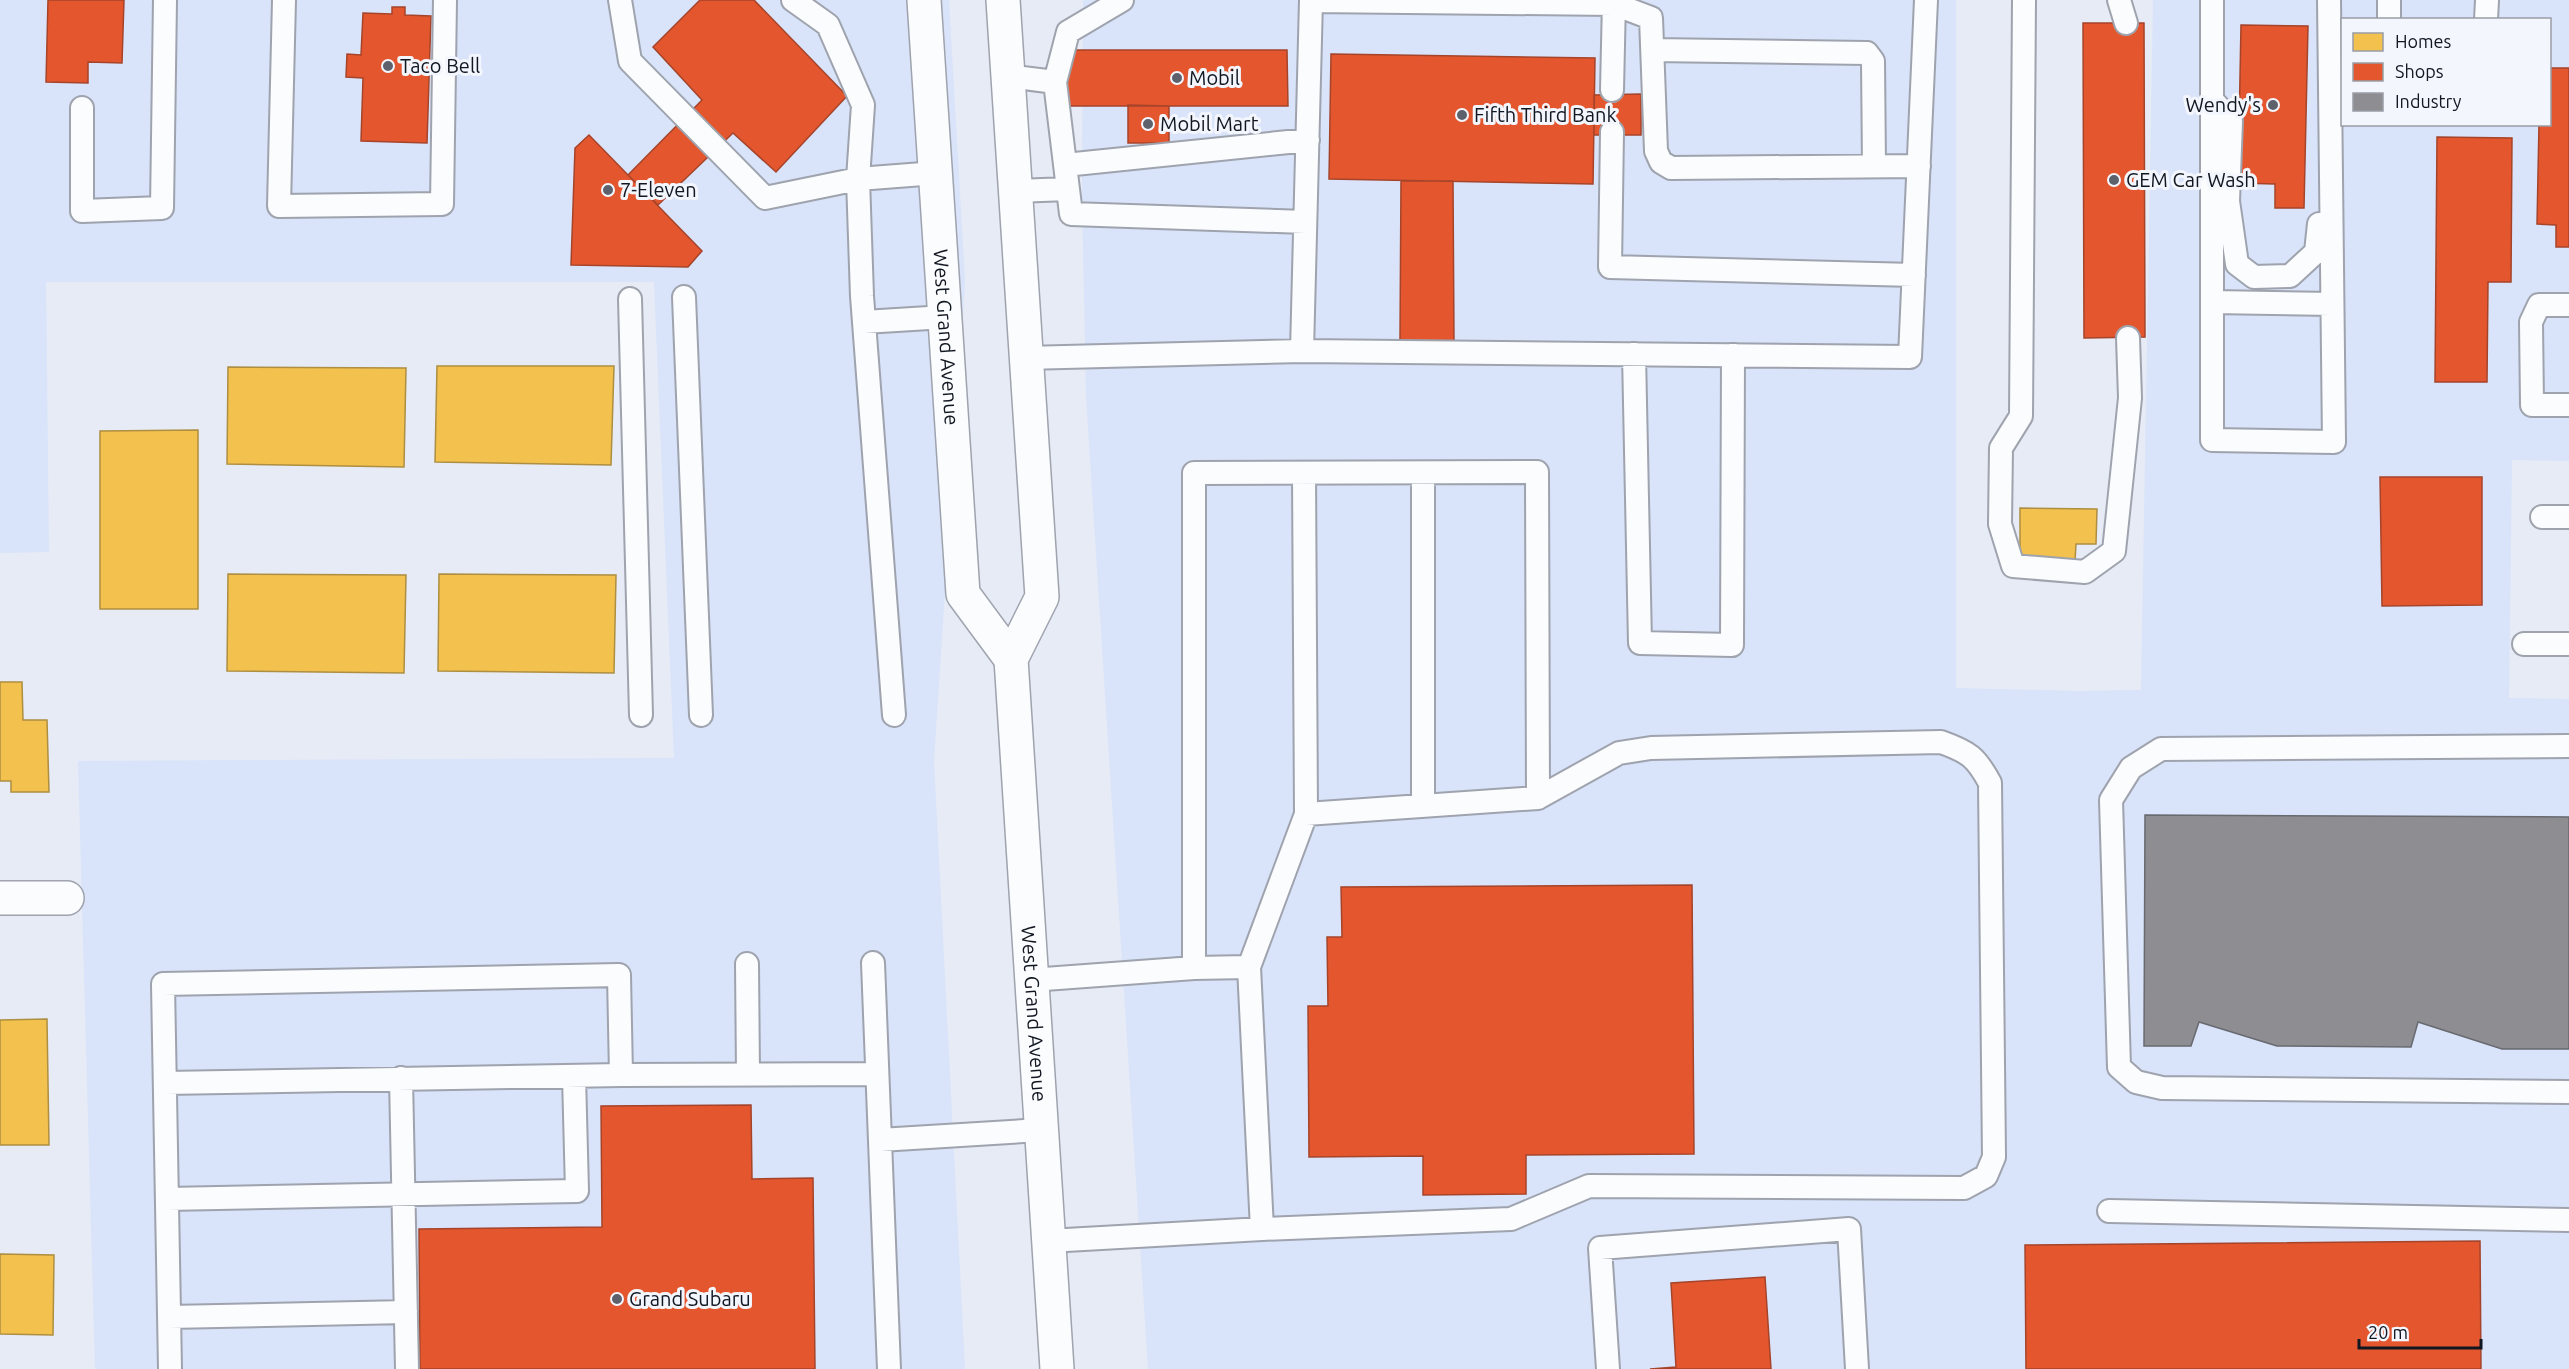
<svg xmlns="http://www.w3.org/2000/svg" width="2569" height="1369" viewBox="0 0 2569 1369" font-family="Ubuntu,sans-serif">
  <style>
    .built { fill: #d9e3f9; fill-rule: evenodd }
    .homes { fill: #f2c14e; stroke: #ae8e40; stroke-width: 1.5 }
    .shops { fill: #e4572e; stroke: #a5442a; stroke-width: 1.5 }
    .industry { fill: #8d8d92; stroke: #686a70; stroke-width: 1.5 }
    .lines { fill: none; stroke-linecap: round; stroke-linejoin: round }
    .lane-casing { stroke: #9ea3ad; stroke-width: 26 }
    .street-casing { stroke: #9ea3ad; stroke-width: 36 }
    .secondary-casing { stroke: #9ea3ad; stroke-width: 36 }
    .lane { stroke: #fbfcfe; stroke-width: 22 }
    .street { stroke: #fbfcfe; stroke-width: 33 }
    .secondary { stroke: #fbfcfe; stroke-width: 33 }
    .poi-dot { fill: #5c616c; stroke: #f3f6fd; stroke-width: 2 }
    .labels { text-anchor: middle; stroke-width: 6; stroke-linejoin: round; paint-order: stroke }
    .poi-label { font-size: 20px; fill: #111721; stroke: #f3f6fd; text-anchor: start }
    .street-label { font-size: 20px; fill: #111721; stroke: #f3f6fd }
  </style>
  <rect width="100%" height="100%" fill="#e6ebf6"/>
  <path class="built" d="M0,0h949l16,281 -31,480 31,608h-870l-17,-608 596,-3 -20,-476h-608l3,270 -49,1z
    M1083,0h873v688l123,3 62,-1 12,-690h416v461l-57,-1 -3,238 60,1v670h-1421l-62,-973 -4,-200zM2342,20h208v104h-208z"/>
  <path class="homes" d="M437,366h177l-3,99 -176,-3z
    M228,367l178,1 -2,99 -177,-3z
    M198,430v179h-98v-178z
    M2020,508l77,1 -1,35h-20l-1,17 -55,-1z
    M228,574l178,1 -2,98 -177,-2z
    M439,574l177,1 -2,98 -176,-2z
    M0,682h22l1,38h24l2,72h-38v-11h-11z
    M47,1019l2,126h-49v-125z
    M0,1254l54,1 -1,80 -53,-1z"/>
  <path class="shops" d="M48,0h76l-2,63 -34,-1v21l-42,-1z
    M700,0h54l93,96 -71,76 -43,-39 -75,72 -30,-30 74,-75 -49,-53z
    M392,7h13v8l26,1 -4,127 -66,-2 2,-63 -17,-1 1,-23 14,1 2,-42 29,1z
    M2083,23h61l1,314 -61,1z
    M2241,25l67,1 -4,182h-29v-24l-37,-1z
    M1067,50h220l1,56h-222z
    M1331,54l264,4 -2,126 -264,-5z
    M2550,68h19v179h-13v-22l-19,-1 2,-100h11z
    M1641,94v41h-47v-40z
    M1128,105l41,1v37h-41z
    M589,135l113,116 -14,16 -117,-2 4,-117z
    M2437,137l75,1 -1,144h-23l-1,100h-52z
    M1401,181h52l1,162 -54,-3z
    M2380,477h102v128l-100,1z
    M1692,885l2,269 -168,1v39l-103,1v-39l-114,1 -1,-151h20l-1,-69h15l-1,-50z
    M751,1105l1,74 61,-1 2,191h-395l-1,-140 183,-2 -1,-121z
    M2480,1241l1,128h-455l-1,-124z
    M1765,1277l6,92h-121l26,-2 -5,-84z"/>
  <path class="industry" d="M2145,815l424,2v232h-67l-84,-27 -7,25 -134,-1 -78,-24 -8,24h-47z"/>
  <g class="lines">
    <defs>
      <path id="lane" d="M284,0l-5,206 163,-2 3,-204
        M620,0l10,61 135,137 93,-19 78,-6
        M793,0l35,25 35,80 -5,74 4,117 32,419
        M1122,0l-54,32 -13,50 16,132 234,8
        M1311,0l-9,351 608,6 16,-357
        M2024,0l-3,416 -20,32 -1,76 13,42 72,6 29,-21 16,-153 -2,-60
        M2119,0l7,23
        M2212,0v440l122,2 -5,-442
        M2389,0v20
        M1311,1l303,3 37,14 5,133 5,11 10,6 248,-2
        M2486,20l1,-20
        M1653,50l214,3 6,8 1,105
        M1008,76l47,6
        M1612,90l2,-90
        M2212,100l19,21 -3,80 9,63 17,13 36,-1 26,-24 3,-28
        M82,108v103l80,-3 3,-208
        M1612,132l-2,135 304,8
        M1065,165l243,-25
        M1015,191l53,-2
        M684,297l17,418
        M630,299l11,416
        M2212,302l120,2
        M2569,305h-30l-8,17 1,83h37
        M864,322l81,-5
        M1634,354l6,289 92,2 1,-290
        M1025,358l277,-7
        M1423,473v333
        M2542,517h27
        M2524,644h45
        M2569,746l-408,3 -30,19 -20,32 8,267 17,15 26,6 407,4
        M873,963l16,406
        M747,964l1,110
        M1249,967l57,-153 -2,-341
        M1194,968v-495l343,-1 1,326
        M1031,980l163,-12 55,-1 13,262
        M401,1078l6,291
        M165,1083l456,-8 256,-1
        M880,1140l161,-10
        M167,1199l410,-8 -3,-115
        M2109,1211l460,9
        M1048,1241l214,-12 249,-10 78,-33 375,2 22,-12 8,-19 -4,-374c-14,-26 -21,-31 -49,-41l-290,6 -32,5 -81,45 -232,16
        M169,1317l237,-5
        M170,1369l-7,-385 456,-9 2,100
        M1608,1369l-8,-121 249,-19 8,140"/>
      <path id="street" d="M0,898h67"/>
      <g id="secondary">
        <path id="s1" d="M924,0l39,594 48,65"/>
        <path id="s2" d="M1003,0l39,597 -31,62 46,710"/>
      </g>
    </defs>
    <use href="#lane" class="lane-casing"/>
    <use href="#street" class="street-casing"/>
    <use href="#secondary" class="secondary-casing"/>
    <use href="#lane" class="lane"/>
    <use href="#street" class="street"/>
    <use href="#secondary" class="secondary"/>
  </g>
  <g class="poi-dot">
    <circle cx="388" cy="66" r="6"/>
    <circle cx="1177" cy="78" r="6"/>
    <circle cx="2273" cy="105" r="6"/>
    <circle cx="1462" cy="115" r="6"/>
    <circle cx="1148" cy="124" r="6"/>
    <circle cx="2114" cy="180" r="6"/>
    <circle cx="608" cy="190" r="6"/>
    <circle cx="617" cy="1299" r="6"/>
  </g>
  <g class="labels">
    <g class="poi-label">
      <text x="400" y="73">Taco Bell</text>
      <text x="1189" y="85">Mobil</text>
      <text x="2261" y="112" text-anchor="end">Wendy's</text>
      <text x="1474" y="122">Fifth Third Bank</text>
      <text x="1160" y="131">Mobil Mart</text>
      <text x="2126" y="187">GEM Car Wash</text>
      <text x="620" y="197">7-Eleven</text>
      <text x="629" y="1306">Grand Subaru</text>
    </g>
    <g class="street-label">
      <text dy="7" stroke="none"><textPath href="#s1" startOffset="338">West Grand Avenue</textPath></text>
      <text dy="7" stroke="none"><textPath href="#s2" startOffset="1023">West Grand Avenue</textPath></text>
    </g>
  </g>
  <rect x="2341" y="18" width="210" height="108" fill="#f3f6fd" stroke="#999da5" stroke-width="1.5"/>
  <rect x="2353" y="33" width="30" height="18" fill="#f2c14e" stroke="#999da5" stroke-width="1.5"/>
  <text x="2395" y="48" font-size="18" fill="#111721">Homes</text>
  <rect x="2353" y="63" width="30" height="18" fill="#e4572e" stroke="#999da5" stroke-width="1.5"/>
  <text x="2395" y="78" font-size="18" fill="#111721">Shops</text>
  <rect x="2353" y="93" width="30" height="18" fill="#8d8d92" stroke="#999da5" stroke-width="1.5"/>
  <text x="2395" y="108" font-size="18" fill="#111721">Industry</text>
  <path d="M2359 1339v9h122v-9" fill="none" stroke="#111721" stroke-width="3"/>
  <text x="2368" y="1339" font-size="18" fill="#111721" stroke="#f3f6fd" stroke-width="4.5" paint-order="stroke">20 m</text>
</svg>
